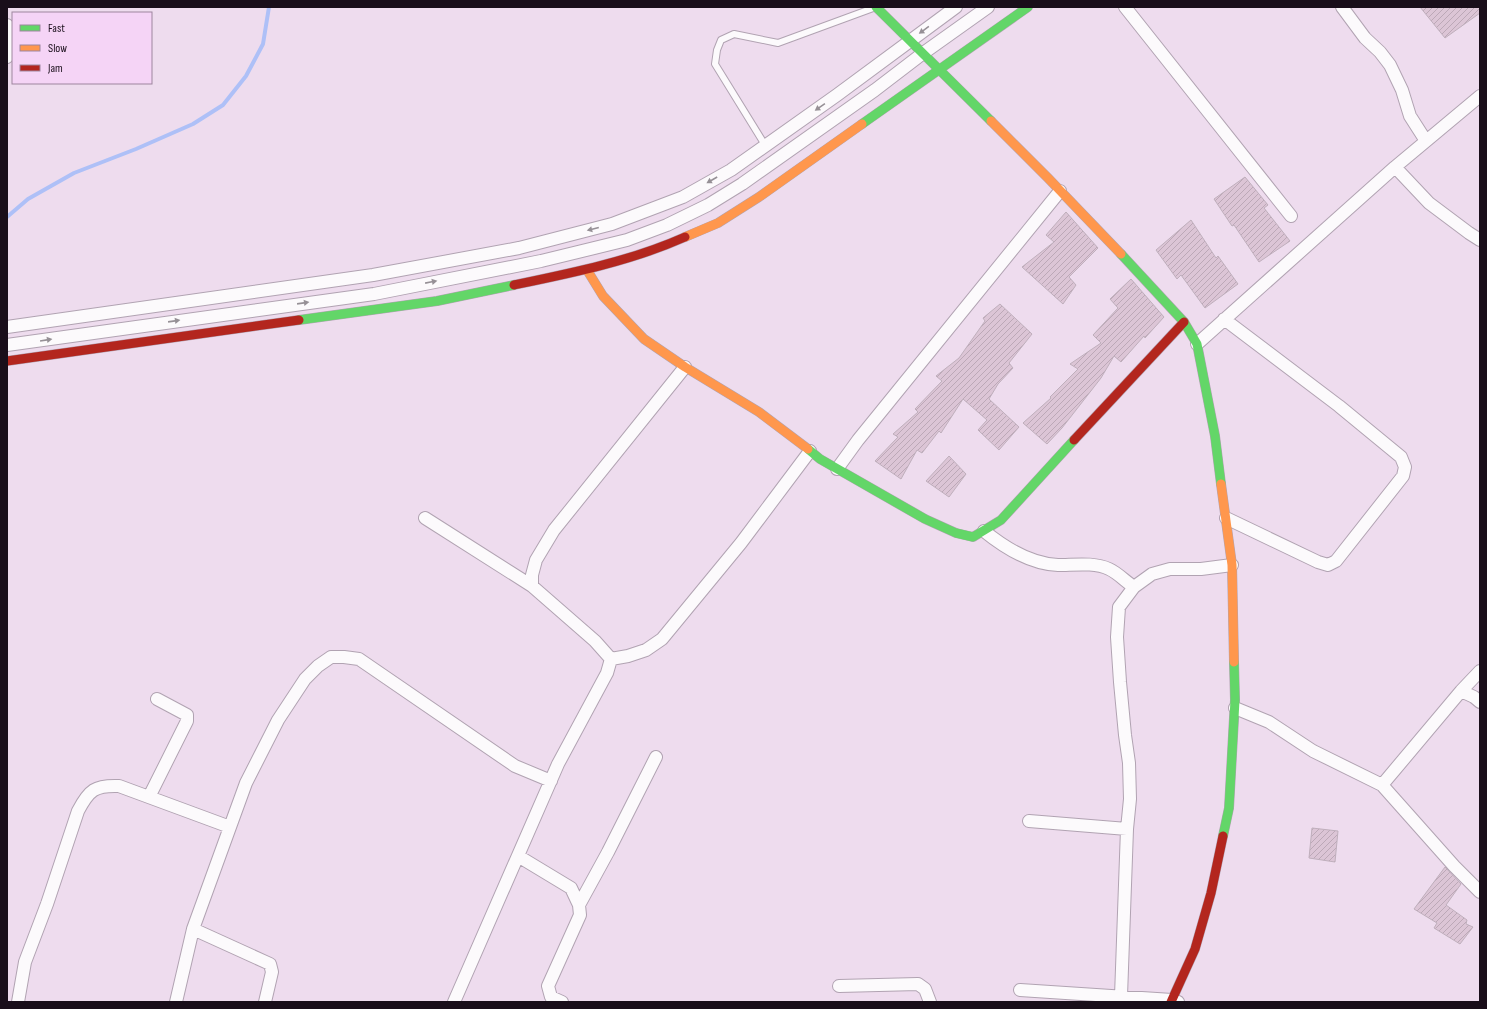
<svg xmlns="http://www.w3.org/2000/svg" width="1487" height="1009" viewBox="0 0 1487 1009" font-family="'Sofia Sans Condensed',sans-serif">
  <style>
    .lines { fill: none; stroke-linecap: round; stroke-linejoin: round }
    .stream { stroke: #aec0f7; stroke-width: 4 }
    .building { fill: url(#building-hatch); stroke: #bfafbc }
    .lane-casing { stroke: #b1a3b2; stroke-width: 8 }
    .street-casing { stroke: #b1a3b2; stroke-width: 14 }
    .fast-casing { stroke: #b1a3b2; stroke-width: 10 }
    .slow-casing { stroke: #b1a3b2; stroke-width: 10 }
    .jam-casing { stroke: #b1a3b2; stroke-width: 10 }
    .lane { stroke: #fcfafc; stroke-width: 6 }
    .street { stroke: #fcfafc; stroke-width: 12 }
    .fast { stroke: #63d668; stroke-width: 9 }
    .slow { stroke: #ff974d; stroke-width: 9 }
    .jam { stroke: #b3261e; stroke-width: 9 }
    .oneway { fill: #969096 }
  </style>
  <defs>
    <pattern id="building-hatch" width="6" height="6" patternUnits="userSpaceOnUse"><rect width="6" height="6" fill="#dcc5d6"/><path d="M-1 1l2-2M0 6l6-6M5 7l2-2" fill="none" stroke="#bca8b7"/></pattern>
  </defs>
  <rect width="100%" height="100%" fill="#eedcee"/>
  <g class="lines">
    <path class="stream" d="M7,217l21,-18 46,-26 62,-24 57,-25 30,-19 23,-29 17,-32 6,-37"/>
  </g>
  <path class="building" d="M1420,7h60v6l-35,25z
    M1245,177l23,28 -4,3 26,33 -31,21 -25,-37 -2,1 -18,-27z
    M1066,212l32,36 -29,29 7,8 -13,19 -41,-37 32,-25 -8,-7z
    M1191,220l25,38 2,-2 20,28 -33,24 -24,-33 -4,4 -21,-29z
    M1131,279l33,38 -19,21 -1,-2 -23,26 -7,-6 -13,22 -39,50 -15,16 -24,-21 28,-25 -1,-1 28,-28 -8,-5 31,-21 -8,-8 25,-27 -8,-9z
    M1000,304l32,30 -23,29 4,5 -15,16 -9,15 30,28 -20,23 -21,-20 9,-10 -24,-21 -22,34 -2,-2 -17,22 -5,-3 -16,29 -26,-18 23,-24 -5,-3 25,-22 -3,-3 27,-28 -6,-5 23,-18 26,-37 -2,-3z
    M949,456l17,18 -17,23 -23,-16z
    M1312,828l26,3 -3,31 -26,-4z
    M1445,867l16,17 -15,21 21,15 -1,4 7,3 -13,17 -26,-16 3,-5 -23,-14z"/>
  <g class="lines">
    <defs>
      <path id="lane" d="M765,145l-50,-81 2,-14 4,-10 13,-6 44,9 98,-36"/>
      <path id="street" d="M1125,7l166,209
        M1342,7l23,31 15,14 10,13 12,25 8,26 16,25
        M7,25c9,9 4,22 0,32
        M1395,167l34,36 40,30 11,7
        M1224,319l115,87 62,51 4,10 -2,9 -67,85 -8,4 -10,-3 -92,-44
        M7,327l366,-52 146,-27 93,-24 71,-27 48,-27 106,-75 119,-88
        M1197,344l198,-177 85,-71
        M7,345l367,-51 167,-33 86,-21 40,-15 41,-20 34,-21 133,-94 47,-36 66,-47
        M837,469l21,-29 202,-249
        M425,518l107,68 63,55 16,18
        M984,531c21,17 46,33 74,34 16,0 36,-3 51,4 9,4 17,13 25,18
        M532,586v-11l4,-15 18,-30 131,-163
        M611,659l17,-3 18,-6 16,-11 79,-96 69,-92
        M1461,691l13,6 6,5
        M1235,708l34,14 44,29 69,34 72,81 26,26
        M1382,785l79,-94 19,-20
        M149,797l38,-76v-6l-30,-16
        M1029,821l98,8
        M518,856l53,32 8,17 1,10 -32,71 3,11 11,5
        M579,905l29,-53 48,-95
        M193,929l77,35 2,8 -7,30
        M839,986l79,-2 7,5 5,13
        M1020,990l152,10 6,2
        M1121,996l6,-167 3,-30 -1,-36 -4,-28 -5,-53 -3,-45 2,-30 15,-20 18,-13 18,-5h31l31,-4
        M18,1002l7,-40 22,-58 31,-93c11,-21 17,-26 41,-25l111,41
        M176,1002l17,-73 37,-102 16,-44 32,-63 27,-41 13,-13 13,-9h13l15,2 156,107 36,15
        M454,1002l104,-238 49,-91 4,-14"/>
      <path id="fast" d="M876,7l115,114
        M862,124l166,-117
        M1121,254l63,68 13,22 18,92 6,48
        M299,320l138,-19 77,-16
        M808,449l12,10 105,60 31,14 17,4 28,-17 73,-80
        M1223,836l6,-28 6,-108 -1,-38"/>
      <path id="slow" d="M991,121l57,57 73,76
        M685,237l33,-14 41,-26 103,-73
        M587,270l16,26 41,43 41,28 74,45 49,37
        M1221,484l11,81 2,97"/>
      <path id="jam" d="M514,285c58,-12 117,-24 171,-48
        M7,361l292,-41
        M1074,440l110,-118
        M1171,1002l24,-53 16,-56 12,-57"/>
    </defs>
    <use href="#lane" class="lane-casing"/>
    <use href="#street" class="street-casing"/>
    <use href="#fast" class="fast-casing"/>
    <use href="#slow" class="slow-casing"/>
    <use href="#jam" class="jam-casing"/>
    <use href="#lane" class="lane"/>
    <use href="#street" class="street"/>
    <use href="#fast" class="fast"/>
    <use href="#slow" class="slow"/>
    <use href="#jam" class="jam"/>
  </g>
  <defs><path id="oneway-solid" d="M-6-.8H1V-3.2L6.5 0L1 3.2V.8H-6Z"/></defs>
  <g class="oneway">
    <use href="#oneway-solid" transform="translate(924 30) rotate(144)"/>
    <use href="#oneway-solid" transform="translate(820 107) rotate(145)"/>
    <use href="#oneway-solid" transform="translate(712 180) rotate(150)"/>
    <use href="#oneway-solid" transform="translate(593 229) rotate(166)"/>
    <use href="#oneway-solid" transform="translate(431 282) rotate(-11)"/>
    <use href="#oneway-solid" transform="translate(303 303) rotate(-8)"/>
    <use href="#oneway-solid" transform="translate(174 321) rotate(-8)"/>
    <use href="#oneway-solid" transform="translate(46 340) rotate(-9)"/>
  </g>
  <rect width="1487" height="1009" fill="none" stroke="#190e1a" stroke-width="16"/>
  <rect x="12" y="12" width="140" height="72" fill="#f5d4f6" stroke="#9d859e"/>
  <rect x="20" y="25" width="20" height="6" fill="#63d668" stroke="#9d859e"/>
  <text x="48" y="32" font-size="12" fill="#190e1a">Fast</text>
  <rect x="20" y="45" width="20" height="6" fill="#ff974d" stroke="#9d859e"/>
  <text x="48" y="52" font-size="12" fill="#190e1a">Slow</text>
  <rect x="20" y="65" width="20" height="6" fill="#b3261e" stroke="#9d859e"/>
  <text x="48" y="72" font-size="12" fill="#190e1a">Jam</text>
</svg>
